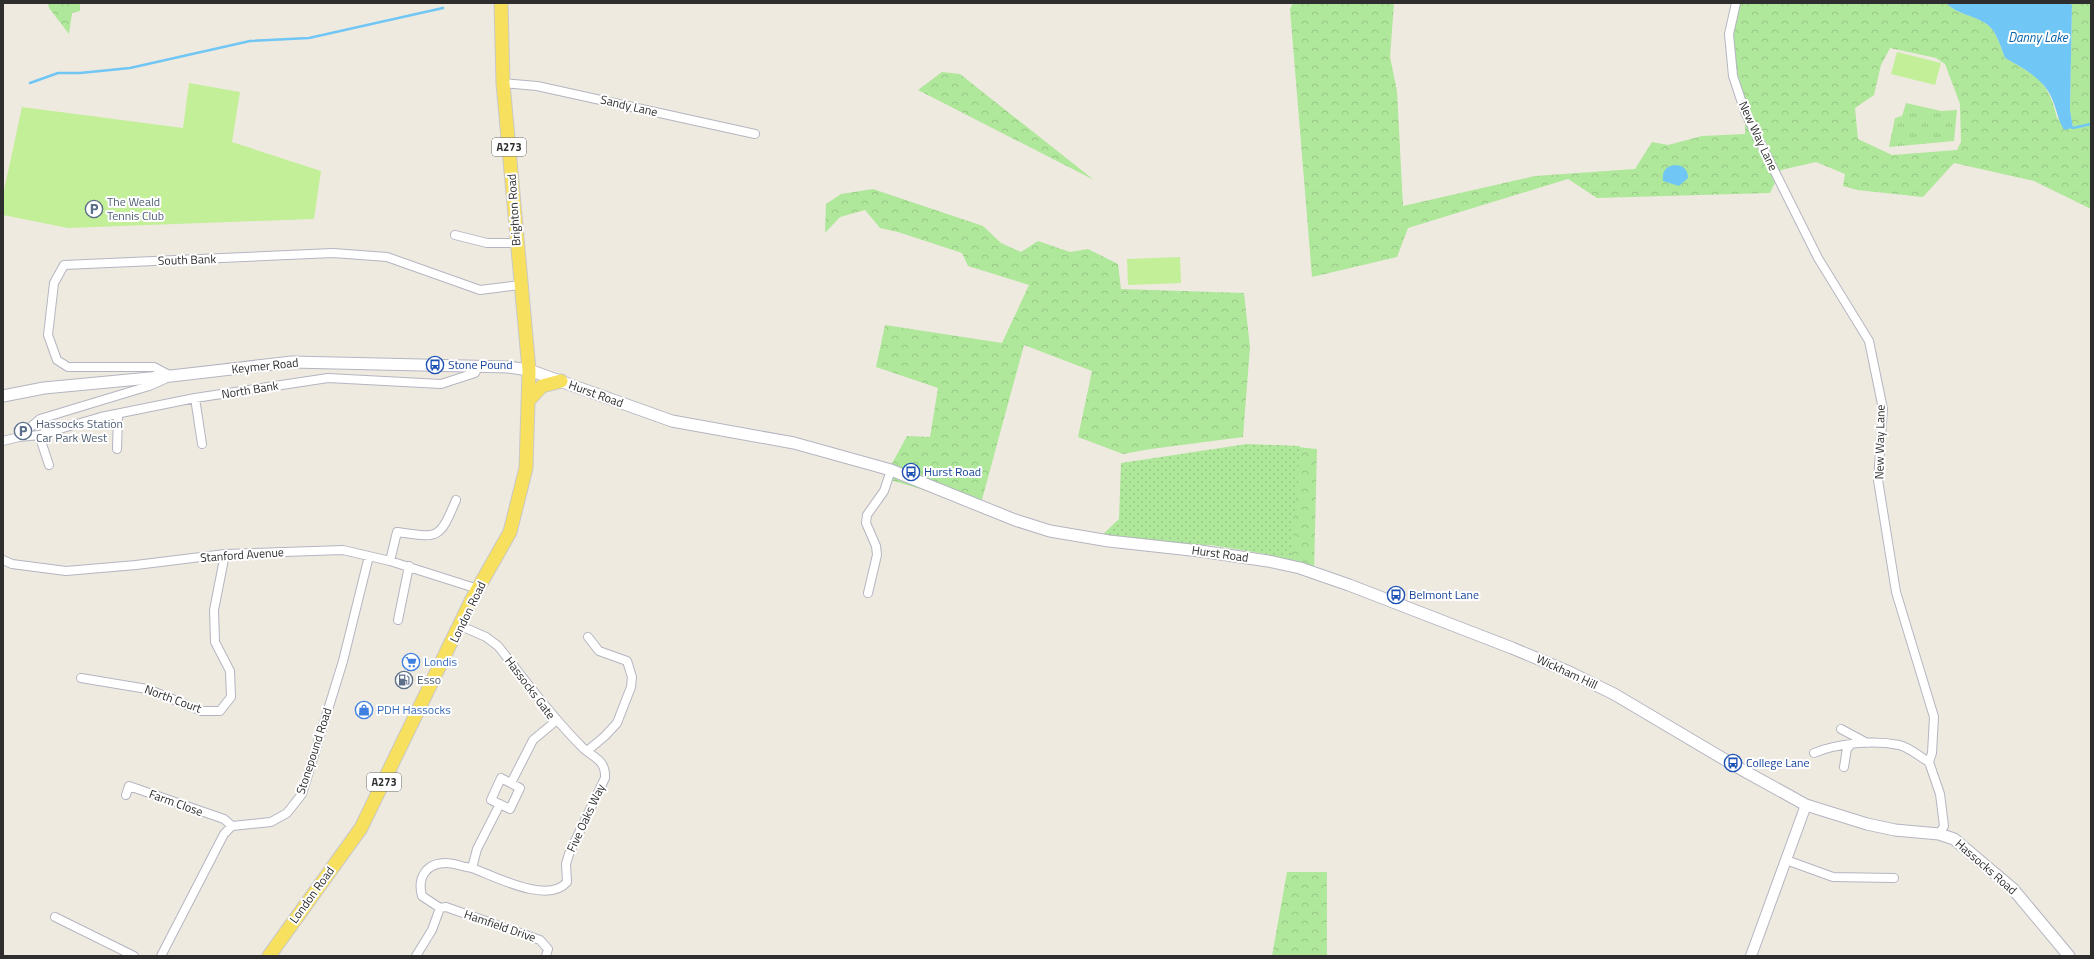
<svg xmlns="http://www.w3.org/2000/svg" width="2094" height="959" viewBox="0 0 2094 959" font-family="'Titillium Web',sans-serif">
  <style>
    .grass { fill: url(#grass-tufts) }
    .forest { fill: url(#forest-crowns); fill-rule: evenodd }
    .park { fill: url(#park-dots) }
    .pitch { fill: #c2ef97 }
    .water { fill: #70c6f4 }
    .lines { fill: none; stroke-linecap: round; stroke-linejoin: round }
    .stream { stroke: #70c6f4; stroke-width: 2.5 }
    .minor-casing { stroke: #b4b5c1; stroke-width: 10 }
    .tertiary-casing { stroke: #b4b5c1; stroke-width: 12 }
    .secondary-casing { stroke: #b4b5c1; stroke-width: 13 }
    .primary-casing { stroke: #c9c9c9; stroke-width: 15 }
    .minor { stroke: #fff; stroke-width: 8 }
    .tertiary { stroke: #fff; stroke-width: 10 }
    .secondary { stroke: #fff; stroke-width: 11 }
    .primary { stroke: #f7e05e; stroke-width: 13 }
    .labels { text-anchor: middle; stroke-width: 4; stroke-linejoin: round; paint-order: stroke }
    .shield { fill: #fff; stroke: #6d6d6d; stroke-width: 1 }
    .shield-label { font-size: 11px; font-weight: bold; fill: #2e2e2e }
    .street-label { font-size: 12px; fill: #2e2e2e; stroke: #fff }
    .service-label { font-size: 12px; fill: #4e5e75; stroke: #fff; text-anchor: start }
    .transit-label { font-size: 12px; fill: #164399; stroke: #fff; text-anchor: start }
    .shop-label { font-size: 12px; fill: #366cbe; stroke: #fff; text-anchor: start }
    .water-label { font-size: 13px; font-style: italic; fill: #0863a8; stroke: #fff }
  </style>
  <defs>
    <pattern id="grass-tufts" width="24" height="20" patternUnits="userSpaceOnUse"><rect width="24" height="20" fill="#afe79b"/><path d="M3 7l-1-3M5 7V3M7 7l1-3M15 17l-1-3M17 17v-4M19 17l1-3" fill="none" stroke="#97c686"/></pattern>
    <pattern id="forest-crowns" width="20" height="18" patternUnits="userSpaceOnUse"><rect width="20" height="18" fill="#afe79b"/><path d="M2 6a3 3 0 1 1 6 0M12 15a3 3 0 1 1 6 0" fill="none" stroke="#97c686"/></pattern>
    <pattern id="park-dots" width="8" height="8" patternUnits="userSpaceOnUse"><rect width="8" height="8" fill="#afe79b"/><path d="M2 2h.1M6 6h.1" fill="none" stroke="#97c686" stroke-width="1.8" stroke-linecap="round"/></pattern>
  </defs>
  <rect width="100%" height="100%" fill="#efeae0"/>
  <path class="grass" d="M1906,103l35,8 16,-1 -3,31 -65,6 6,-29 7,-2z"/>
  <path class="forest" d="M48,3h32v8l-8,2 -3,21 -20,-26z
    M1293,3h101l-4,54 7,34 6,115 132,-30 100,-7 17,-27 16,3 34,-9 43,-2v-22l-8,-22 -8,-56 7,-31h210c11,11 26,12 39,20 11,6 16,24 20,35 31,17 44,24 52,60l16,10 -3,-18 2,-105 -3,-2h22v206l-57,-28 -80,-18 -31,34 -66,-7 -14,-4 2,-12 -29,-12 -35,8 -11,23 -173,5 -29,-19 -160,49 -11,29 -85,20 -22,-268zM1890,48l46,10 9,6 15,40 1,38 -4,8 -65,5 -34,-16 -3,-31 19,-13 7,-30z
    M942,72l18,2 134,106 -176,-90z
    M873,189l110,37 18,17 20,9 17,-11 32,11 18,-3 30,15 3,25 123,4 6,54 -7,90 -92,12 -28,5 -45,-17 14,-66 -68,-26 -44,162 -96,-29 23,-42 23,1 8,-49 -62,-21 9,-42 117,18 27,-58 -61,-19 -6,-13 -64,-21 -18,-4 -15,-18 -25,7 -15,16 1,-29 15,-10z
    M1277,445l40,4 -3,123 -46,-11z
    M1287,872h40v84h-55z"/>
  <path class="park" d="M1247,444l53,2 -9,112 -80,-13h-48l-63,-8 19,-18 2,-56z"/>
  <path class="pitch" d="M1897,52l44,11 -6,22 -44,-11z
    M189,83l51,9 -8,50 89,29 -7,48 -246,9 -65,-13v-20l19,-88 161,21z
    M1180,257l1,26 -53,2 -1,-26z"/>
  <path class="water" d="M1946,3h123l3,2 -2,105 3,18 -9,2c-6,-10 -7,-19 -11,-29 -8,-22 -30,-33 -48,-43 -4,-11 -9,-29 -20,-35 -13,-8 -28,-9 -39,-20z
    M1674,165c9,0 14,4 14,13l-9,8 -16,-5c-1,-9 2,-14 11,-16z"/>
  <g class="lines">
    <path class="stream" d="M30,83l28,-10h22l50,-5 120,-27 59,-3 134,-30
      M2073,128l18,-4"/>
    <defs>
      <path id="minor" d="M1736,3l-7,31 4,42 12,36 73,146 51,83 14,68 -5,71 18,112 38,125 -2,36 -3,9 11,32 4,32 -5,8
        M503,83l34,3 218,48
        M455,235l32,8h30
        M171,376l-17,-9h-86l-11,-7 -9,-25 6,-52 10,-18 269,-12 54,4 93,33 40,-5
        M195,398l7,46
        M39,435l10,30
        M19,437l20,-2 62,-18 94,-19 133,-20 113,6 34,-11 4,-8
        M3,441l16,-4 21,-18 109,-33 16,-7
        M117,449l1,-34
        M3,560l9,4 54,7 70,-6 89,-11 118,-4 47,11 88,28
        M390,561l7,-29c42,6 42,8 59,-32
        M868,593l9,-38 -1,-9 -10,-23 1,-8 17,-24 7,-21
        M398,620l11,-54
        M461,626l25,11 12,9c27,34 54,71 85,102 11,10 23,12 22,30l-36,76 -3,10 1,18c-19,23 -73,-6 -95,-14
        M81,678l66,11 55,22h18l11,-14 -1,-26 -15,-29 -1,-32 11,-56
        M1841,729l26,14
        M587,751l18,-15 12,-13 14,-36 1,-10 -5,-16 -28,-10 -11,-14
        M1814,753c24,-10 59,-13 85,-8 10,2 21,12 30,17
        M1844,767l3,-19 4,-3
        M501,778l19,10 -10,21 -19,-9z
        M511,783l22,-43 24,-20
        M126,795l3,-9 95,33 8,7
        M1786,860l47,17 61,1
        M440,908l6,-1 94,33 8,9 -2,7
        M55,917l79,39
        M161,956l63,-122 8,-8 39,-4 16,-9 15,-19 41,-133 26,-105
        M416,956l16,-26 8,-22 -18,-12c-5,-18 4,-33 24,-33 8,0 17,4 26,5l5,-19 23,-45"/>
      <path id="tertiary" d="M1751,956l55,-151"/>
      <path id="secondary" d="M3,396l41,-8 127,-12 121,-14 216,5 21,3 143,51 122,22 97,27 124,50 35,11 59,10 91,10 68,10 32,7 49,17 163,63 55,23 47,23 125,74 67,37 61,19 28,6 44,4 15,5 59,50 56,67"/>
      <path id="primary" d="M529,400l13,-14 19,-5
        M269,956l92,-128 111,-229 38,-67 16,-64 3,-98 -26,-287 -2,-80"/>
    </defs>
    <use href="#minor" class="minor-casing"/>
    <use href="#tertiary" class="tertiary-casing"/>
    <use href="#secondary" class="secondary-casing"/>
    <use href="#primary" class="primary-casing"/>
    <use href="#minor" class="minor"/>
    <use href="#tertiary" class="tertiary"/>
    <use href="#secondary" class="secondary"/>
    <use href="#primary" class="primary"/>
  </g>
  <defs>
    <symbol id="parking-ring" viewBox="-11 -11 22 22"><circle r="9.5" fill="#fff" stroke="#5c6f8a" stroke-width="1.5"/><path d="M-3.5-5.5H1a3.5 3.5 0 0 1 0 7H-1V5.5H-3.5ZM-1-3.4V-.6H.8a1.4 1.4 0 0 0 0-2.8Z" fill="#5c6f8a"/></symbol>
    <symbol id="bus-ring" viewBox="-11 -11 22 22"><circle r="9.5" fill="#fff" stroke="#1a4fb4" stroke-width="1.5"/><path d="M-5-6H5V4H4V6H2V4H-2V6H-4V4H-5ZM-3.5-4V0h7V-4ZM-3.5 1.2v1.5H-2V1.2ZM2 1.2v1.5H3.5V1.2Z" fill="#1a4fb4"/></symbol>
    <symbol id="supermarket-ring" viewBox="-11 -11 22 22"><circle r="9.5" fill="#fff" stroke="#3f7fe0" stroke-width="1.5"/><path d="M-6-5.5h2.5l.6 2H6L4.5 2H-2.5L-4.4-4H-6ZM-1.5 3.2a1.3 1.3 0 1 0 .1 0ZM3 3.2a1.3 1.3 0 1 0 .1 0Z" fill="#3f7fe0"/></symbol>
    <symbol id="fuel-ring" viewBox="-11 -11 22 22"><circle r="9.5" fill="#fff" stroke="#5c6f8a" stroke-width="1.5"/><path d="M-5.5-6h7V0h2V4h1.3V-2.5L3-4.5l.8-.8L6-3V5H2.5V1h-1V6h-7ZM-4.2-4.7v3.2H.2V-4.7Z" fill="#5c6f8a"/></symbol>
    <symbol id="shop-ring" viewBox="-11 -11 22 22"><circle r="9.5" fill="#fff" stroke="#3f7fe0" stroke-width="1.5"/><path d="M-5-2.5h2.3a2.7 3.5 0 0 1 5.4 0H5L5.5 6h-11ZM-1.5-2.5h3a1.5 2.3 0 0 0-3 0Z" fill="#3f7fe0"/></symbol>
  </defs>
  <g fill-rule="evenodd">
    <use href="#parking-ring" x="84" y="199" width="20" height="20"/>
    <use href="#bus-ring" x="425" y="355" width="20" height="20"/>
    <use href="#parking-ring" x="13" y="421" width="20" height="20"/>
    <use href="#bus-ring" x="901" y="462" width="20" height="20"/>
    <use href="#bus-ring" x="1386" y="585" width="20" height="20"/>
    <use href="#supermarket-ring" x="401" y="652" width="20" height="20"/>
    <use href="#fuel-ring" x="394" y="670" width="20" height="20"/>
    <use href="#shop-ring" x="354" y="700" width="20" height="20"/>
    <use href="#bus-ring" x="1723" y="753" width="20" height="20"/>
  </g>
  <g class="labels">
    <g class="shield">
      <rect x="492" y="138" width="34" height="18" rx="3"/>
      <rect x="367" y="773" width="34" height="18" rx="3"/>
    </g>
    <g class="shield-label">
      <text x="509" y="151">A273</text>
      <text x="384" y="786">A273</text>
    </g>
    <g class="street-label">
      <text transform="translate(629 106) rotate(13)" y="4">Sandy Lane</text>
      <text transform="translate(1758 136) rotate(65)" y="4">New Way Lane</text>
      <text transform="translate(514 210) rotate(-94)" y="4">Brighton Road</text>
      <text transform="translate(187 260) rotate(-2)" y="4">South Bank</text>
      <text transform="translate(265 366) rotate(-6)" y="4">Keymer Road</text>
      <text transform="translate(250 390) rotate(-9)" y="4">North Bank</text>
      <text transform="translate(596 394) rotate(20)" y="4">Hurst Road</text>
      <text transform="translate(1880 442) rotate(-89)" y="4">New Way Lane</text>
      <text transform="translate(1220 554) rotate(8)" y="4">Hurst Road</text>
      <text transform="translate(242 555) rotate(-4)" y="4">Stanford Avenue</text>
      <text transform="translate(468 612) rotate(-64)" y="4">London Road</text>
      <text transform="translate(1567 672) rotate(25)" y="4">Wickham Hill</text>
      <text transform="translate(530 688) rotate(53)" y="4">Hassocks Gate</text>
      <text transform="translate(173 699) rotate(20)" y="4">North Court</text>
      <text transform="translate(314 751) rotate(-72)" y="4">Stonepound Road</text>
      <text transform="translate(176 803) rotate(20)" y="4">Farm Close</text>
      <text transform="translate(586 818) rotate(-65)" y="4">Five Oaks Way</text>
      <text transform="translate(1986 867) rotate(41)" y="4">Hassocks Road</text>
      <text transform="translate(312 895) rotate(-54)" y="4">London Road</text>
      <text transform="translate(500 926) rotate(19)" y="4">Hamfield Drive</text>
    </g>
    <g class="service-label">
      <text x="107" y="206">The Weald<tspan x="107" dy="14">Tennis Club</tspan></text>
      <text x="36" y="428">Hassocks Station<tspan x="36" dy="14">Car Park West</tspan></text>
      <text x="417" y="684">Esso</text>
    </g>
    <g class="transit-label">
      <text x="448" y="369">Stone Pound</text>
      <text x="924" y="476">Hurst Road</text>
      <text x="1409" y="599">Belmont Lane</text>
      <text x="1746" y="767">College Lane</text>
    </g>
    <g class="shop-label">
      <text x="424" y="666">Londis</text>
      <text x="377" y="714">PDH Hassocks</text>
    </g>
    <g class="water-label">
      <text x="2038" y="42">Danny Lake</text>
    </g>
  </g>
  <rect width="2094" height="959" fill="none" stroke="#2e2e2e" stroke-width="8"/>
</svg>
